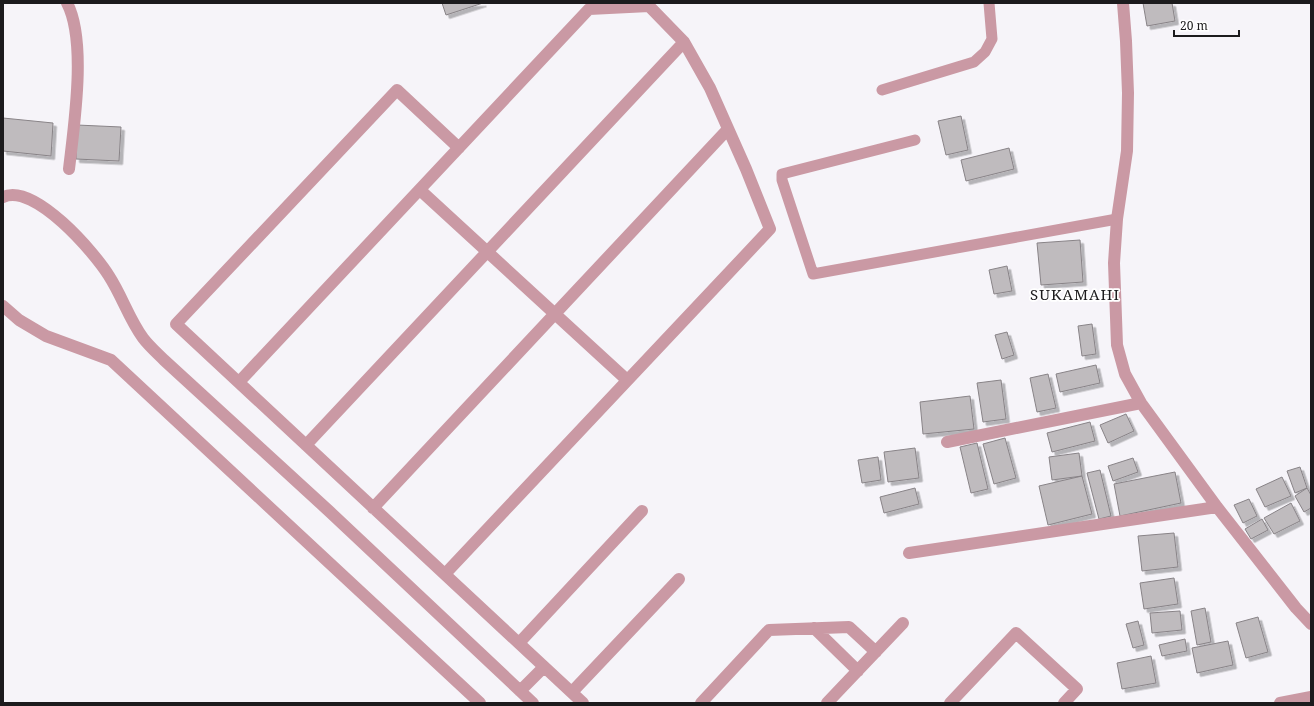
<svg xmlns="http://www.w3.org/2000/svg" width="1314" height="706" viewBox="0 0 1314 706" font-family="'Noto Serif',serif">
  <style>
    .building { fill: #bfbbbe; stroke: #888387; filter: url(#shadow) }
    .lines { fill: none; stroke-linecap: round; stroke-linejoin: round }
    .lane { stroke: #ca99a4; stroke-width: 11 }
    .street { stroke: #ca99a4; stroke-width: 12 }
    .labels { text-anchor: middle; stroke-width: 3.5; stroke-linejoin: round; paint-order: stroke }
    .quarter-label { font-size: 15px; letter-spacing: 1px; fill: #1c1b1d; stroke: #fff }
  </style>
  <defs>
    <filter id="shadow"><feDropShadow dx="3.5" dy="3.5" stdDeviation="0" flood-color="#0004"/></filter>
  </defs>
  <rect width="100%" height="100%" fill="#f6f4f9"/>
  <path class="building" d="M442,3h41l-37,12z
    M1143,3h29l3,18 -28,5z
    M961,116l7,34 -22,5 -8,-34z
    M3,118l50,5 -2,33 -48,-5z
    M77,125l44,2 -2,34 -43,-2z
    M1009,148l5,21 -48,12 -5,-21z
    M1080,240l3,42 -42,3 -4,-42z
    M1007,266l5,25 -18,3 -5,-24z
    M1092,324l4,30 -14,2 -4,-30z
    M1007,332l7,23 -12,4 -7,-24z
    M1096,365l4,18 -40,9 -4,-18z
    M1048,374l8,34 -19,4 -7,-34z
    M1001,380l5,39 -23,3 -6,-39z
    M970,396l4,33 -51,5 -3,-32z
    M1126,414l8,17 -26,12 -8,-18z
    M1090,422l5,19 -43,11 -5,-19z
    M1005,438l11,40 -22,6 -11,-40z
    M977,443l11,46 -17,4 -11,-46z
    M915,448l4,30 -31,4 -4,-30z
    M1079,453l3,23 -30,4 -3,-23z
    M878,457l3,23 -19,3 -4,-23z
    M1133,458l5,14 -25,9 -5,-15z
    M1300,467l7,21 -12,5 -8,-22z
    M1100,470l11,46 -12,3 -12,-46z
    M1175,472l6,31 -61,13 -6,-32z
    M1082,476l10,38 -44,11 -9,-39z
    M1282,477l9,19 -26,11 -9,-18z
    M915,488l4,16 -35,9 -4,-16z
    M1307,488l4,7v13l-7,4 -9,-16z
    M1249,499l8,17 -14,7 -9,-18z
    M1291,503l9,18 -26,13 -10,-16z
    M1262,519l6,11 -17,9 -6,-10z
    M1174,533l4,34 -36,4 -4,-35z
    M1174,578l4,26 -34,5 -4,-26z
    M1205,608l6,34 -14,3 -6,-34z
    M1180,611l2,19 -30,3 -2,-20z
    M1258,617l10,35 -22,6 -10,-35z
    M1138,621l6,24 -11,3 -7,-24z
    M1185,639l2,12 -25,5 -3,-11z
    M1228,641l5,24 -36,8 -5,-25z
    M1151,656l5,27 -34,6 -5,-26z"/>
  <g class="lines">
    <path class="lane" d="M882,90l92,-28 11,-10 7,-13 -3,-36
      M915,140l-133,34v6l31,94 304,-55"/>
    <path class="street" d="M67,3c20,38 7,122 2,166
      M1123,3l3,38 2,52 -1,58 -10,68 -3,44 3,82 8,29 16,29 76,104 79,101 15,16
      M459,148l-62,-58 -221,234 407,379
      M420,190l207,190
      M3,197c31,-15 92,56 106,79 13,20 20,43 34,62 6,8 14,15 21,22l166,152 203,191
      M3,306l16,14 27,16 65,24 369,343
      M239,382l350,-373 60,-3 35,36 26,46 36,81 24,60 -325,345
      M947,442l194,-39
      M306,445l378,-403
      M373,508l355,-379
      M909,553l308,-46
      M814,628l44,43
      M519,643l123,-132
      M520,691l24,-24
      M572,692l107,-113
      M701,703l68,-73 80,-3 27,25
      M827,703l76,-80
      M950,703l66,-70 61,56 -13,14
      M1280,703l31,-6"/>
  </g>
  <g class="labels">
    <g class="quarter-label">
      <text x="1075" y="300">SUKAMAHI</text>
    </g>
  </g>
  <rect width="1314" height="706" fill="none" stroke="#1c1b1d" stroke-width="8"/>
  <path d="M1174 30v6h65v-6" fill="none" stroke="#1c1b1d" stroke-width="2"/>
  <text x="1180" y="30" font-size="12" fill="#1c1b1d" stroke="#ffffff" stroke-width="3" paint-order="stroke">20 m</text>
</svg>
